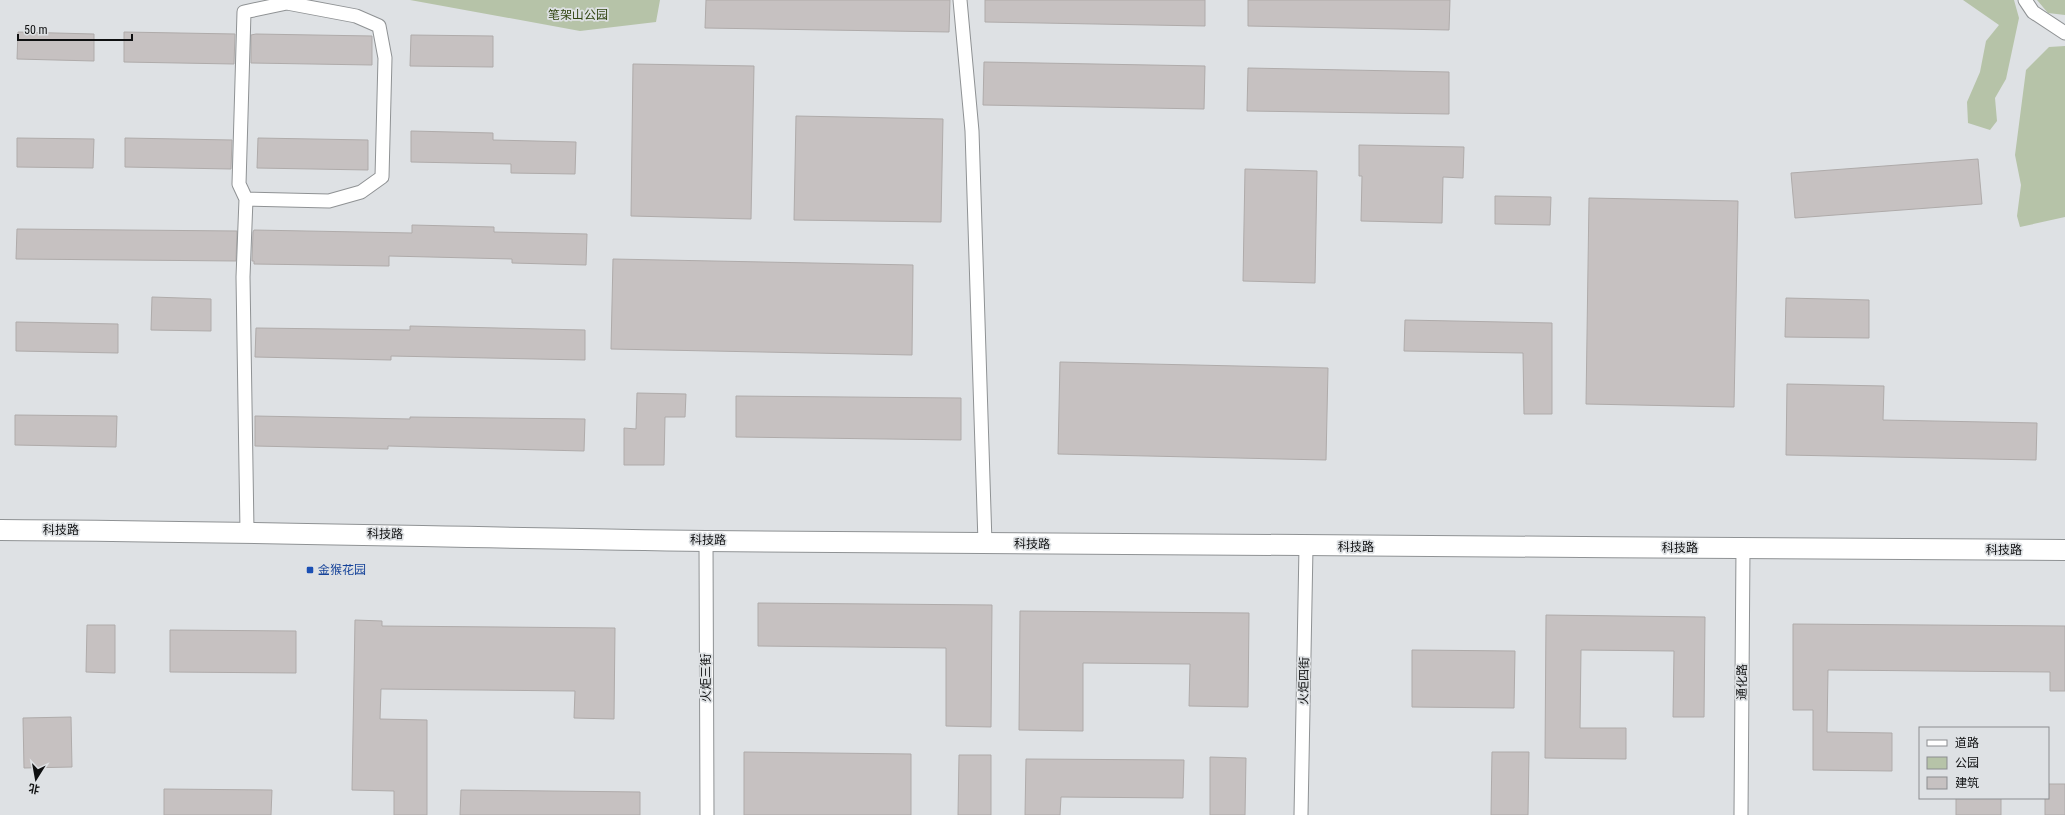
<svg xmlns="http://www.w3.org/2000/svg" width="2065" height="815" viewBox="0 0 2065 815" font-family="'Roboto Condensed','Noto Sans SC',sans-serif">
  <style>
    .green { fill: #b6c3a8 }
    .building { fill: #c6c1c1; stroke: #afabaa }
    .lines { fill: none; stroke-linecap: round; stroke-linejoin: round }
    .minor-casing { stroke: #8f9294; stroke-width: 15 }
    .primary-casing { stroke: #8f9294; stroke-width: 22 }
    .minor { stroke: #fff; stroke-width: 13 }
    .primary { stroke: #fff; stroke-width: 20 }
    .transit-dot { fill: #1a4fb4; stroke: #dee1e4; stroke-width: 1.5 }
    .labels { text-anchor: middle; stroke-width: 3.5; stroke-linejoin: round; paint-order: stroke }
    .park-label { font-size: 12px; fill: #304410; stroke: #dee1e4 }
    .street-label { font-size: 12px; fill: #0f1011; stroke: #dee1e4 }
    .transit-label { font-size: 12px; fill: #164399; stroke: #dee1e4; text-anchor: start }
  </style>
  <rect width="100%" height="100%" fill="#dee1e4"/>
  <path class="green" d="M410,0h250l-4,22 -76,9z
    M1963,0h51l5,18 -13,61 -11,19 2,23 -7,9 -22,-7 -1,-21 13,-30 6,-31 13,-16z
    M2037,0h28v15l-17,-2z
    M2065,46v171l-45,10 -3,-11 4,-31 -6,-30 11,-85 23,-23z"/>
  <path class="building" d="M706,0h244l-1,32 -244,-4z
    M985,0h220v26l-220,-4z
    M1248,0h202l-1,30 -201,-4z
    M18,32l76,2v27l-77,-2z
    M124,32l111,2 -1,30 -110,-2z
    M256,34l116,2v29l-121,-2v-28z
    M411,35l82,1v31l-83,-1z
    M984,62l221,4 -1,43 -221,-4z
    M633,64l121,2 -3,153 -120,-3z
    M1248,68l201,4v42l-202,-3z
    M796,116l147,3 -2,103 -147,-2z
    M411,131l82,2v7l83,2 -1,32 -64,-1v-9l-100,-2z
    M17,138l77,1 -1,29 -76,-1z
    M125,138l107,2 -1,29 -106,-2z
    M258,138l110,2v30l-111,-2z
    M1359,145l105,2 -1,31 -20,-1 -1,46 -81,-2 1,-45h-3z
    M1978,159l4,45 -187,14 -4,-45z
    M1245,169l72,2 -2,112 -72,-2z
    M1495,196l56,1 -1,28 -55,-1z
    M1589,198l149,3 -4,206 -148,-3z
    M412,225l82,2v5l93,2 -1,31 -74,-2v-4l-123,-3v10l-135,-2v-3h-2l1,-29 1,-2 158,3z
    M17,229l220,2 -1,30 -220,-2z
    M613,259l300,6 -1,90 -301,-6z
    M152,297l59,2v32l-60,-1z
    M1786,298l83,2v38l-84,-1z
    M1405,320l147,3v91h-28l-1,-61 -119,-2z
    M16,322l102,2v29l-102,-2z
    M410,326l175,4v30l-194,-4v4l-136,-3 1,-29 154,2z
    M1060,362l268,6 -2,92 -268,-6z
    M1787,384l97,2 -1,34 154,3 -1,37 -250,-5z
    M637,393l49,1 -1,23h-20l-1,48h-40v-37l12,1z
    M736,396l225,2v42l-225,-3z
    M15,415l102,1 -1,31 -101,-2z
    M255,416l155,3v-2l175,2 -1,32 -196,-5v3l-133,-3z
    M758,603l234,2 -1,122 -45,-1v-78l-188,-2z
    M1020,611l229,2 -1,94 -59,-1 1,-42 -107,-1v68l-64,-1z
    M1546,615l159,2 -1,100h-31l1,-66 -93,-1 -1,78h46v31l-81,-1z
    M355,620l27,1v5l233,2 -1,91 -40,-1 1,-27 -194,-2 -1,30 47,1v95h-33v-24l-42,-1z
    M1793,624l272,2v65h-15v-19l-222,-2 -1,62 65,1v38l-79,-1v-60h-20z
    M87,625h28v48l-29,-1z
    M170,630l126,1v42l-126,-1z
    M1412,650l103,1 -1,57 -102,-1z
    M71,717l1,50 -48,1 -1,-50z
    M744,752l167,2v61h-167z
    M1492,752h37l-1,63h-37z
    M959,755h32v60h-33z
    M1210,757l36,1 -1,57h-35z
    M1026,759l158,1 -1,38 -122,-1 -1,18h-35z
    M2048,784h17v31h-20v-17h3z
    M164,789l108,1 -1,25h-107z
    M461,790l179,2v23h-180z
    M1956,798h45v17h-45z"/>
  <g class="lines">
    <defs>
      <path id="minor" d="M960,0l12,131 13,412
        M2025,0l8,12 32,21
        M246,199l83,2 32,-9 21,-15 3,-119 -6,-32 -23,-10 -69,-13 -43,9 -5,172 7,15 -3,78 4,254
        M706,541l1,274
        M1301,815l5,-268
        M1741,815l2,-267"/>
      <path id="primary" d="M0,530c235,1 470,8 706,11 453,4 906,6 1359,9"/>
    </defs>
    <use href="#minor" class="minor-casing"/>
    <use href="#primary" class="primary-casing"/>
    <use href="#minor" class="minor"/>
    <use href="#primary" class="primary"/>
  </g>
  <rect class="transit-dot" x="306" y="566" width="8" height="8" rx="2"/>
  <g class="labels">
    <g class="park-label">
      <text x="578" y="19">笔架山公园</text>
    </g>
    <g class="street-label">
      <text x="61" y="534">科技路</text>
      <text transform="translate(385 534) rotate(1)" y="4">科技路</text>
      <text transform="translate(708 540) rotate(1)" y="4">科技路</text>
      <text transform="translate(1032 544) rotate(1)" y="4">科技路</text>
      <text x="1356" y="551">科技路</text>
      <text x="1680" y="552">科技路</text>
      <text x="2004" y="554">科技路</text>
      <text transform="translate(706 678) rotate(-90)" y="4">火炬三街</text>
      <text transform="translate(1304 681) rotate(-89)" y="4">火炬四街</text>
      <text transform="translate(1742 682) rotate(-89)" y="4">通化路</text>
    </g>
    <g class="transit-label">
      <text x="318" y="574">金猴花园</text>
    </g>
  </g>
  <rect x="1919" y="727" width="130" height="72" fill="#dee1e4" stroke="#8b8d90"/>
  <rect x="1927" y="740" width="20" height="6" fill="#ffffff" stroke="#8b8d90"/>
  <text x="1955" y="747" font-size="12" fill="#0f1011">道路</text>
  <rect x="1927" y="757" width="20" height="12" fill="#b6c3a8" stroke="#8b8d90"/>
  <text x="1955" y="767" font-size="12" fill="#0f1011">公园</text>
  <rect x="1927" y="777" width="20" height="12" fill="#c6c1c1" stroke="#8b8d90"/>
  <text x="1955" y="787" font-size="12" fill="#0f1011">建筑</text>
  <g transform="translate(36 779) rotate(191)" stroke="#dee1e4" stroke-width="3" paint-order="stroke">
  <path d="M0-3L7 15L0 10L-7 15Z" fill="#0f1011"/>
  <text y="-6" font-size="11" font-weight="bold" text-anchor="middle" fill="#0f1011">北</text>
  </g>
  <path d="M18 34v6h114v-6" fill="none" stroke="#0f1011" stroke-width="2"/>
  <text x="24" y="34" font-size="12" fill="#0f1011" stroke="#dee1e4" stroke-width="3" paint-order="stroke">50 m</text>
</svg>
